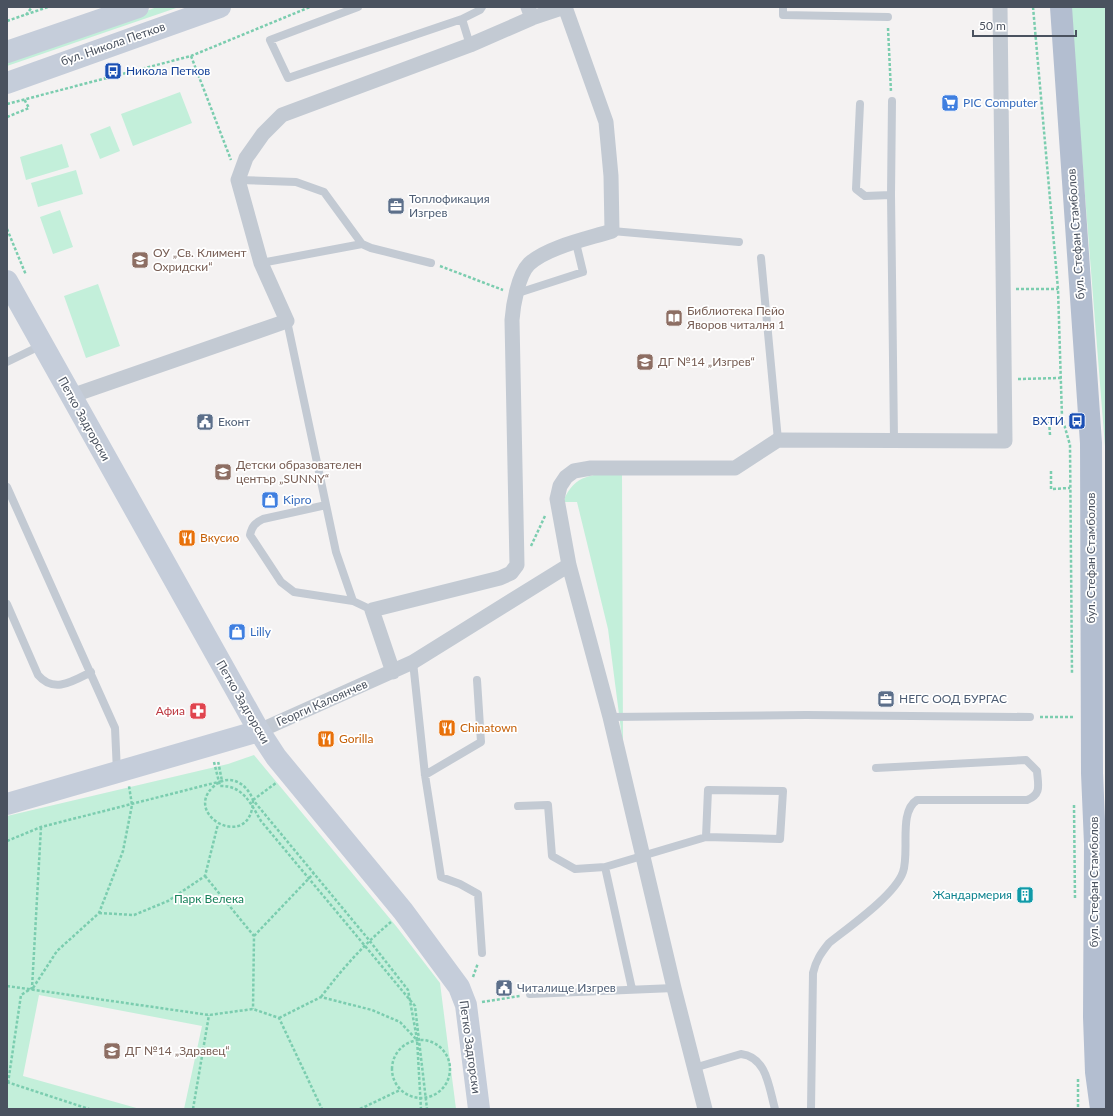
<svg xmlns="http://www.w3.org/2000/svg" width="1113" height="1116" viewBox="0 0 1113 1116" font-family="Lato,sans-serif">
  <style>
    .green { fill: #c3efda }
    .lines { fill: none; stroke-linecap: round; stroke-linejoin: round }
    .path { stroke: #7bcdaf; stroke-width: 2.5; stroke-dasharray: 3 2; stroke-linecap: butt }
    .lane { stroke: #c3cad3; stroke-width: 8 }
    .street { stroke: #c3cad3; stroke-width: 15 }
    .secondary { stroke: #c5cdda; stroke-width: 22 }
    .primary { stroke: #b3bed0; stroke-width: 22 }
    .labels { text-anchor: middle; stroke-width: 3.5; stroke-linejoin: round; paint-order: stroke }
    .street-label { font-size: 12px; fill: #4a525f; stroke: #fff }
    .transit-label { font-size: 12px; fill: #164399; stroke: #fff; text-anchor: start }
    .shop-label { font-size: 12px; fill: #366cbe; stroke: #fff; text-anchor: start }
    .service-label { font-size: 12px; fill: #4e5e75; stroke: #fff; text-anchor: start }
    .education-label { font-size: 12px; fill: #785e54; stroke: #fff; text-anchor: start }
    .food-label { font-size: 12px; fill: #c56008; stroke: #fff; text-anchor: start }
    .health-label { font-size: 12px; fill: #be3a42; stroke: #fff; text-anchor: end }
    .culture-label { font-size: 12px; fill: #0d838f; stroke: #fff; text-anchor: end }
    .park-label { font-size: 12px; fill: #19825b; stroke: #fff }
  </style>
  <rect width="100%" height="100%" fill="#f4f2f2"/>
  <path class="green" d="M157,7h22l-172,59v-4z
    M1070,7h36v452z
    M180,92l12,31 -59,23 -12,-32z
    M110,126l10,25 -20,8 -10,-25z
    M62,144l7,23 -43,13 -6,-23z
    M76,170l7,24 -45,13 -7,-24z
    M60,210l13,37 -20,7 -13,-37z
    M98,284l22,62 -34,12 -22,-62z
    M622,471l1,274 -15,-116 -31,-127h-14c12,-30 30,-26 59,-31z
    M254,755l142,171 44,57 16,126h-272l18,-83 -163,-31 -16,81 117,33h-133v-293l221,-52z"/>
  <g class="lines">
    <path class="path" d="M1033,7l25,282 4,128 8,28 2,229
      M26,15l6,-8
      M7,21l41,-14
      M888,28l3,64
      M191,56l40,104
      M7,104l184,-48 119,-49
      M7,117l22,-9 -5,-9
      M7,229l19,46
      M440,266l63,24
      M1016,289h42
      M1018,379l43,-1
      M1050,435l-1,-15 13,-3
      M1051,471v18l19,-1
      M531,546l14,-30
      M1040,717h33
      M214,762l6,24c23,-1 31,18 41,35l154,185 12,103
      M253,800c-1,53 -71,16 -40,-13 15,-15 34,-4 40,13l116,140 39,50 9,49 4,70
      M253,800l23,-17
      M1074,805l1,95
      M7,841l34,-14 181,-46 -4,-20
      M205,876l49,60 -1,73
      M99,913l35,2 34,-14 37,-25 13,-52
      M254,936l60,-63
      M473,977l5,-14
      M7,986l202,29 44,-6 26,9 43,91
      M33,988l24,-37 42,-38 24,-62 9,-46 -3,-19
      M321,997c21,-28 43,-53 70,-75
      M482,1002l38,-6
      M279,1018l42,-21 51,13 28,12 16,17
      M392 1069a29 29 0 1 1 58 0a29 29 0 1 1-58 0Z
      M1078,1079v30
      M7,1082l82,27
      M8,1083l13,-88 11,-7 9,-161
      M193,1109l16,-94
      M360,1109l40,-19"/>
    <path class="lane" d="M358,7l-88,33 18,38 174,-59 18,-9 2,-3
      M783,7v8l105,2
      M462,19l8,26
      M892,101l-1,94 3,245
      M860,104l-4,85 9,7 26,-1
      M238,180l58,2 28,10 38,52 9,4 60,15
      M612,231l127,11
      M761,258l17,182
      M261,263l101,-19
      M515,294l68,-22 -7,-29
      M287,321l49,231 17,49 19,9
      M7,362l35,-17
      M7,487l108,241 2,44
      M326,505l-63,14c-8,4 -11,7 -13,16l31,47 13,10 59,9
      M7,604l31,71c16,19 35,6 53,-3
      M413,662l12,113 16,102 19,7 18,10 4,59
      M610,717l196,-2 224,2
      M425,775l56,-33 -4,-62
      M518,806l30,-1 4,51 23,13 30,-2
      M632,989l-27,-122 101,-30 2,-47 75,1 -3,48 -74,-2
      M530,994l144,-6
      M694,1068l47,-14c26,3 28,34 34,55
      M811,1109l2,-136c3,-13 8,-20 16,-30 20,-16 66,-48 74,-71 7,-20 -5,-60 14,-72h110c15,-6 11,-15 10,-29l-11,-11 -150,8"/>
    <path class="street" d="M71,396l216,-75 -26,-58 -23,-83 8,-22 17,-24 19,-19 188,-70 62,-27
      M393,672l-21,-62 128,-32 11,-5 6,-8 -5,-245c1,-14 6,-45 17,-56 18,-17 58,-25 83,-33l-1,-55 -5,-54 -41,-115 -33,11 -4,-11
      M259,731l154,-69 156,-97
      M705,1109l-31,-121 -64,-271 -41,-152 -12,-66 3,-13 6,-9 8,-6 17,-3h144l43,-28 227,1 -5,-434"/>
    <path class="secondary" d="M7,52l131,-45
      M7,83l213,-76
      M7,281l252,450 17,26 127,154 56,76 7,18 13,104
      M7,804l252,-73"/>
    <path class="primary" d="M1061,7l30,436 1,330 3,71 -1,173 2,55 5,37"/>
  </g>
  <defs>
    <symbol id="bus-square" viewBox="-11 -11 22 22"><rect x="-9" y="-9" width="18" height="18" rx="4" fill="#1a4fb4" stroke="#fff"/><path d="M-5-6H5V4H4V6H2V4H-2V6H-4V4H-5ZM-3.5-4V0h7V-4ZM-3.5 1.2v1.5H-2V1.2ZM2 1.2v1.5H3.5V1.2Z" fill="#fff"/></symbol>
    <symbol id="supermarket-square" viewBox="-11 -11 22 22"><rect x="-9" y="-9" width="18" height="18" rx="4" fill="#3f7fe0" stroke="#fff"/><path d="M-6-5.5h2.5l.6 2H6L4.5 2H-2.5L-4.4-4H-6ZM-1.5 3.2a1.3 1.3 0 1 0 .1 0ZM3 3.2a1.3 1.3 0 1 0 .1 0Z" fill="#fff"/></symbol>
    <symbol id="office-square" viewBox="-11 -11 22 22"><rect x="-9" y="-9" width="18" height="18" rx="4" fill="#5c6f8a" stroke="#fff"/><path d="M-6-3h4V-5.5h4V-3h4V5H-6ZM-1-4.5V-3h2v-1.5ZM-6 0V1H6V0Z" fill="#fff"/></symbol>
    <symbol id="school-square" viewBox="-11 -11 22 22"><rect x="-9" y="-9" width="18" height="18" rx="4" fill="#8d6e63" stroke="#fff"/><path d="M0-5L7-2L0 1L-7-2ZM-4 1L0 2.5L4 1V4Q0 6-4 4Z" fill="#fff"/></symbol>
    <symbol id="library-square" viewBox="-11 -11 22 22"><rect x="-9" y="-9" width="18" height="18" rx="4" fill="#8d6e63" stroke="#fff"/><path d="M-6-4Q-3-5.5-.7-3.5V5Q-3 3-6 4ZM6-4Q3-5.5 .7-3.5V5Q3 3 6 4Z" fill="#fff"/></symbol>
    <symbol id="civic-square" viewBox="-11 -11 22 22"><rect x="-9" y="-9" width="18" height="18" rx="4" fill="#5c6f8a" stroke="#fff"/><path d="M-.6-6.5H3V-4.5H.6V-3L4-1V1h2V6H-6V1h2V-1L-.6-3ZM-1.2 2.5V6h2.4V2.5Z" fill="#fff"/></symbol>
    <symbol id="shop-square" viewBox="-11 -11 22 22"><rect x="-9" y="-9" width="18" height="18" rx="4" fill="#3f7fe0" stroke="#fff"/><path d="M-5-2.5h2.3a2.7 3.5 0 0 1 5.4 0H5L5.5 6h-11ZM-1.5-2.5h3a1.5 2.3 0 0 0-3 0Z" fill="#fff"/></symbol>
    <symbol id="restaurant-square" viewBox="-11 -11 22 22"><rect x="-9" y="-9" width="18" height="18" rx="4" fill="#e8710a" stroke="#fff"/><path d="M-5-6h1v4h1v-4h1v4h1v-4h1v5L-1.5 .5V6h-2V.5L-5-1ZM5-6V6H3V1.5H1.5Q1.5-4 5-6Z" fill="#fff"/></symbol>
    <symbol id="pharmacy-square" viewBox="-11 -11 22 22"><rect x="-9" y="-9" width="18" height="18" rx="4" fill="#e0444e" stroke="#fff"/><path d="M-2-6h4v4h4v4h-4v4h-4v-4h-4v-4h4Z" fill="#fff"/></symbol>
    <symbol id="building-square" viewBox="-11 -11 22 22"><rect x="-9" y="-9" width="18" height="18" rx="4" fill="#0f9aa8" stroke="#fff"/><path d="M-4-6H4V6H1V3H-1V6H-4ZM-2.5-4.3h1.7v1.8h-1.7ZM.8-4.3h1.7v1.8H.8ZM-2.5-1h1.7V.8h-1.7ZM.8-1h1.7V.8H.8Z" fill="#fff"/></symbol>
  </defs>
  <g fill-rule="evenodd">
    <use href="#bus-square" x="103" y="61" width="20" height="20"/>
    <use href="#supermarket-square" x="940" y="93" width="20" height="20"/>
    <use href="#office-square" x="386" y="196" width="20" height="20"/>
    <use href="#school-square" x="130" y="250" width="20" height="20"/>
    <use href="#library-square" x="664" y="308" width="20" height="20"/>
    <use href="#school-square" x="635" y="352" width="20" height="20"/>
    <use href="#bus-square" x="1067" y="411" width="20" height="20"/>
    <use href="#civic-square" x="195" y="412" width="20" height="20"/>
    <use href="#school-square" x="213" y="462" width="20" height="20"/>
    <use href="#shop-square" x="260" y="490" width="20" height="20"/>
    <use href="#restaurant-square" x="177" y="528" width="20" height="20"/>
    <use href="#shop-square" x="227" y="622" width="20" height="20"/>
    <use href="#office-square" x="876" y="689" width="20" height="20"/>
    <use href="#pharmacy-square" x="188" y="701" width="20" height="20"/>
    <use href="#restaurant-square" x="437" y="718" width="20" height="20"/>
    <use href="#restaurant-square" x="316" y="729" width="20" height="20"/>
    <use href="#building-square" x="1015" y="885" width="20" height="20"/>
    <use href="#civic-square" x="494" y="978" width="20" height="20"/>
    <use href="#school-square" x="102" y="1041" width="20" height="20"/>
  </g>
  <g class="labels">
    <g class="street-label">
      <text transform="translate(113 44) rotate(-19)" y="4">бул. Никола Петков</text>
      <text transform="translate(1076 234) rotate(-94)" y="4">бул. Стефан Стамболов</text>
      <text transform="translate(84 419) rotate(61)" y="4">Петко Задгорски</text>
      <text transform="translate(1091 558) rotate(-90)" y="4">бул. Стефан Стамболов</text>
      <text transform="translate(243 702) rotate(60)" y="4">Петко Задгорски</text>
      <text transform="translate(322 703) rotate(-24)" y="4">Георги Калоянчев</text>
      <text transform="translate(1094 882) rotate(-90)" y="4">бул. Стефан Стамболов</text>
      <text transform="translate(470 1047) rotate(82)" y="4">Петко Задгорски</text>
    </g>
    <g class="transit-label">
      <text x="126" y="75">Никола Петков</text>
      <text x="1064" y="425" text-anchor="end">ВХТИ</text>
    </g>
    <g class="shop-label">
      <text x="963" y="107">PIC Computer</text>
      <text x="283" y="504">Kipro</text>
      <text x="250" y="636">Lilly</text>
    </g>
    <g class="service-label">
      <text x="409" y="203">Топлофикация<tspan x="409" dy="14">Изгрев</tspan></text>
      <text x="218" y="426">Еконт</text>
      <text x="899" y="703">НЕГС ООД БУРГАС</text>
      <text x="517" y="992">Читалище Изгрев</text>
    </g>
    <g class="education-label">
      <text x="153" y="257">ОУ „Св. Климент<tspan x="153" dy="14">Охридски“</tspan></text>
      <text x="687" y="315">Библиотека Пейо<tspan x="687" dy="14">Яворов читалня 1</tspan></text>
      <text x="658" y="366">ДГ №14 „Изгрев“</text>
      <text x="236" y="469">Детски образователен<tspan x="236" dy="14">център „SUNNY“</tspan></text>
      <text x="125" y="1055">ДГ №14 „Здравец“</text>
    </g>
    <g class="food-label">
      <text x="200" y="542">Вкусио</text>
      <text x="460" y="732">Chinatown</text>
      <text x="339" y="743">Gorilla</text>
    </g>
    <g class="health-label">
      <text x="185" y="715">Афиа</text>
    </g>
    <g class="culture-label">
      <text x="1012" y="899">Жандармерия</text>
    </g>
    <g class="park-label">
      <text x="209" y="903">Парк Велека</text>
    </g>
  </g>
  <rect width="1113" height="1116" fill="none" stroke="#4a525f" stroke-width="16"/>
  <path d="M973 30v6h103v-6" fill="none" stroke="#4a525f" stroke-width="2"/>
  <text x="979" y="30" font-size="12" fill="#4a525f" stroke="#ffffff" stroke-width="3" paint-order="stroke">50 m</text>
</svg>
